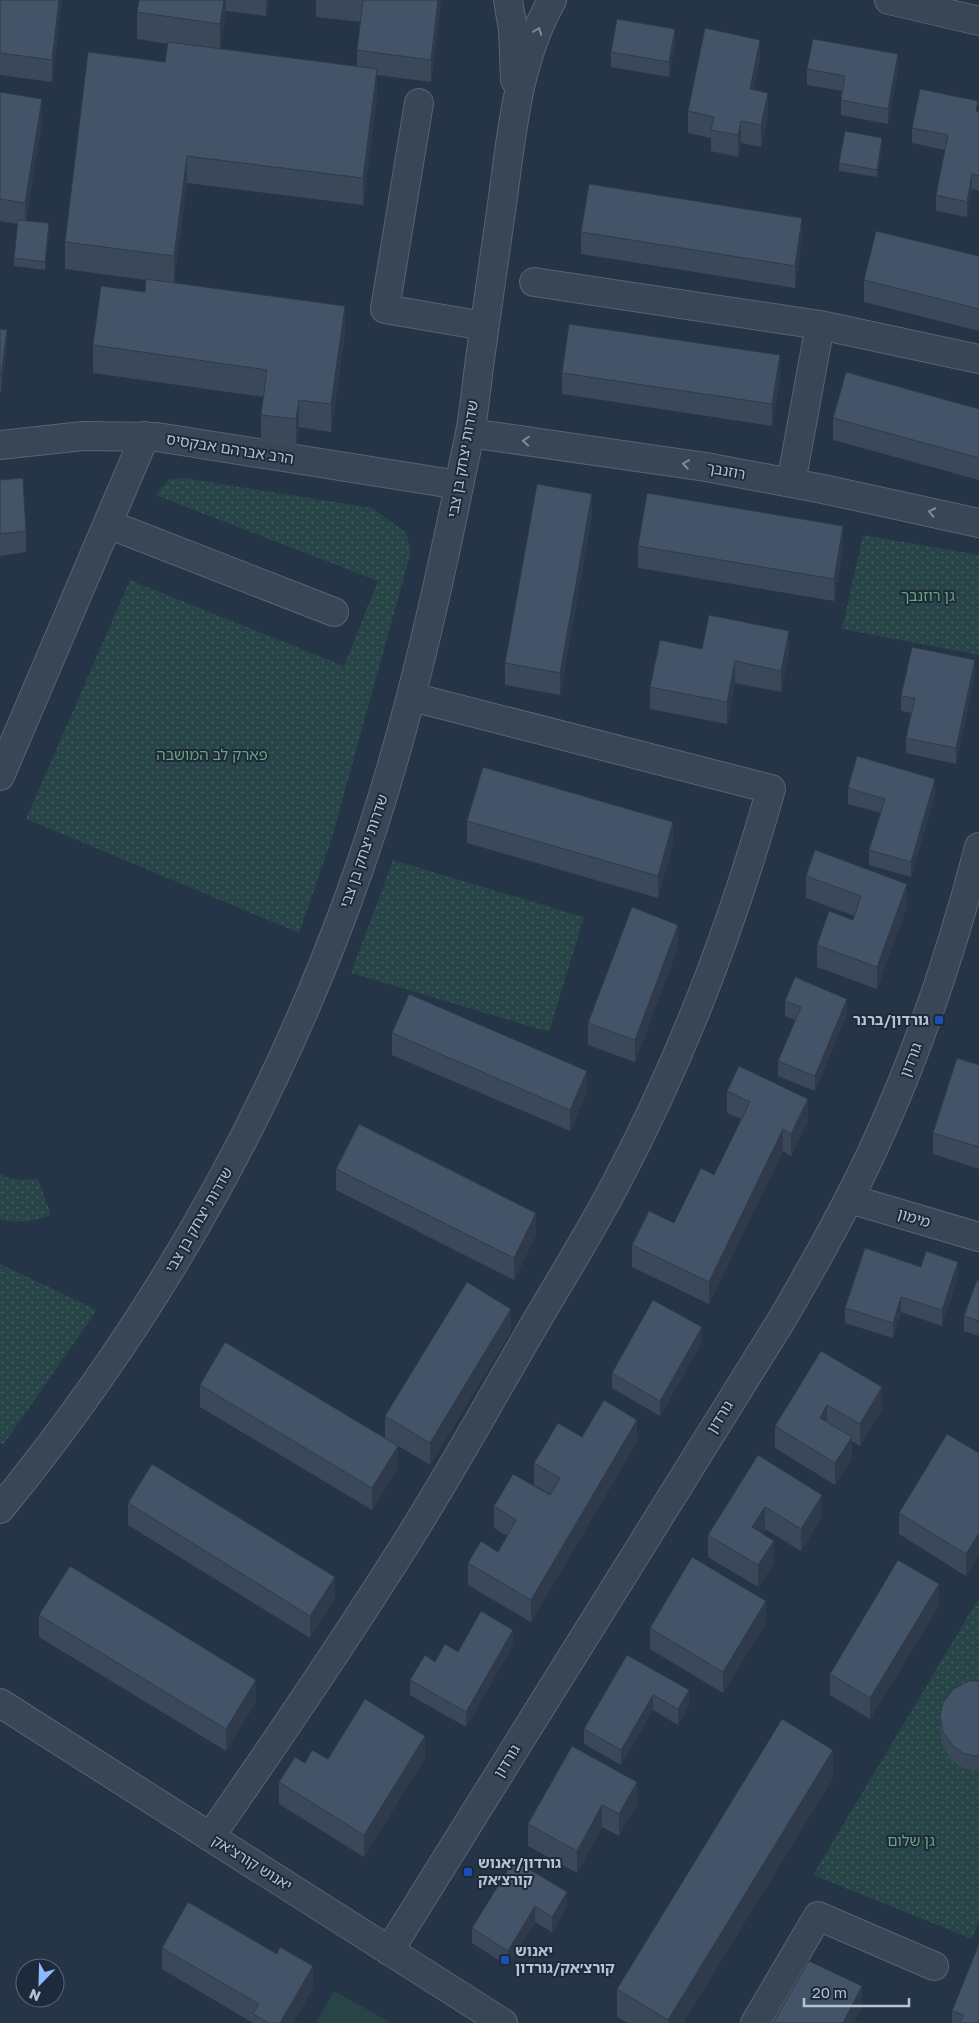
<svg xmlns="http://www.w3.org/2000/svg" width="979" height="2023" viewBox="0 0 979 2023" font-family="'Golos Text','Noto Sans Hebrew',sans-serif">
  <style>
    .green { fill: #274447 }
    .park { fill: url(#park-dots) }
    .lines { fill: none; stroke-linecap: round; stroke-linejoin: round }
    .minor-casing { stroke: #586373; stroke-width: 30 }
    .minor { stroke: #394656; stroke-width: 28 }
    .wall { fill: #3a485a }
    .shaded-wall { fill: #2f3b4a }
    .building { fill: #435469; stroke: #2f3b4a }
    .oneway { stroke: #7e8a99 }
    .transit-dot { fill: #1a4fb4; stroke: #1e2a3b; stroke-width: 2 }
    .labels { text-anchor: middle; stroke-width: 4; stroke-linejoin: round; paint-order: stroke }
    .street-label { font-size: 15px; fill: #b7c1cf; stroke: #1e2a3b }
    .park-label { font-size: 15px; fill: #6ca277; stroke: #1e2a3b }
    .poi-label { font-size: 15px; font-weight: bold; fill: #b7c1cf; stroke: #1e2a3b; text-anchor: start }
  </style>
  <defs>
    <pattern id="park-dots" width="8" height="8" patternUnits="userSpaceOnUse" patternTransform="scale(1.25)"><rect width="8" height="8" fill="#274447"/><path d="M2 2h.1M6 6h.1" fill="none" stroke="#445d60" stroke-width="1.8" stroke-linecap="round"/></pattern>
  </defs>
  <rect width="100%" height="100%" fill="#253446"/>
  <path class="green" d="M334,1991l58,32h-76z"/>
  <path class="park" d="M185,478l187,30 34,24 5,20 -80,289 -32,92 -273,-114 104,-239 214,86 34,-85 -223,-86 14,-16z
    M863,535l116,20v100l-137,-26z
    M393,860l191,57 -35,115 -198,-59z
    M0,1173c10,9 26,6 38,6l13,36c-18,6 -33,10 -51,4z
    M0,1264l97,46 -93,134 -4,-1z
    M979,1598v323l-7,18 -159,-64z"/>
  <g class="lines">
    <defs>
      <path id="minor" d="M508,0l5,30 2,50
        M889,0l90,21
        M419,103l-34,206 99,17
        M534,282l286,43 159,34
        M470,433l236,34 117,22 156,34
        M0,445l83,-9 74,1 302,48
        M791,483l29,-158
        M108,524l226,88
        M0,776l145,-340
        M850,1199l129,38
        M0,1509c149,-182 267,-388 348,-609 50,-136 83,-277 112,-419 3,-16 7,-32 10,-48 5,-27 7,-54 11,-81 7,-52 15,-103 22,-155 9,-66 15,-137 49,-197
        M0,1703l503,320
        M210,1837c66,-95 131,-191 193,-289 42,-66 80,-135 119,-202 31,-54 64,-106 93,-161 67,-126 117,-258 156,-396l-359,-92
        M389,1951l392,-630c34,-58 68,-118 96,-180 43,-94 76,-194 102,-294
        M755,2023l63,-107 116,50"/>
    </defs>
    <use href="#minor" class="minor-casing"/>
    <use href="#minor" class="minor"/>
  </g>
  <path class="wall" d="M0,0h62l-10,82 -52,-7z
    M139,0h130l-3,16 -40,-5 -6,38 137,17v-16l4,-28 -45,-5v-17h125l-10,82 -54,-7v21l-14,109 -176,-22 -13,99 171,52 -14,98 -32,-5 -3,20 -35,-5v-27l3,-18 -171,-24v-28l52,-53 1,-12 -81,-11v-27l100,-180 3,-18 -31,-5v-27z
    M675,44l-6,33 -58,-10v-15z
    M760,61l-6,29 14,25 -7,32 -20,-4 -3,14 -27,-6v-13l-23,-5v-22z
    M807,69l91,1 -10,54 -47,-9v-15l1,-9 -35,-6z
    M0,92l42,29 -16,100 23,10 -4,39 -31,-4v-8l4,-34 -18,-3z
    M978,111l1,1v79l-7,-2 -5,28 -31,-6v-16l9,-45 -33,-7v-15z
    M882,146l-5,31 -38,-6v-8z
    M581,232l221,7 -7,49 -214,-34z
    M979,256v75l-115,-29v-22z
    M0,329l7,16 -6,47h-1z
    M562,373l218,4 -8,49 -210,-32z
    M979,409v71l-146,-40v-22z
    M0,480l26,51v21l-26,4z
    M592,516l-32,179 -55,-10v-22z
    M638,546l205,2 -9,53 -196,-33z
    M702,649l87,4 -8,39 -46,-9 -8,41 -77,-15v-22z
    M975,675l-19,89 -50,-11v-15l5,-25 -10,-2v-15z
    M848,788l87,7 -24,82 -42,-12v-15l12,-37 -33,-9z
    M467,821l206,23 -15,54 -191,-55z
    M806,876l101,30 -30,83 -60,-22v-22l36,-25 1,-4 -48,-18z
    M678,947l-43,115 -47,-17v-22z
    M785,1001l62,13 -32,77 -37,-15v-15l17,-41 -10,-4z
    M392,1033l195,59 -17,39 -178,-76z
    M979,1065v104l-46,-15v-21z
    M727,1091l81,30 -17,35 -8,-5 -74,153 -77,-37v-22l42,-22 40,-48 27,-56 -14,-6z
    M336,1169l200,66 -22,45 -178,-90z
    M921,1267l37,10 -16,49 -41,-14 -8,26 -48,-15v-15z
    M979,1281v55l-15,-5v-15z
    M511,1331l-81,134 -45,-27v-22z
    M702,1342l-42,74 -48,-28v-15z
    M821,1351l61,58 -22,37 -8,-5v18l-17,26 -60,-37v-22z
    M200,1385l198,83 -26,42 -172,-103z
    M582,1437l55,5 -106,180 -63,-37v-22l30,-11 9,-16 -13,-8v-22l56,-11h1l-17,-10v-22z
    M979,1453l-13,123 -67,-42v-21z
    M758,1455l64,62 -21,34 -36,-22 -3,5 12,29 -16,24 -50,-30v-22z
    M128,1503l207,96 -25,39 -182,-113z
    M939,1606l-69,113 -40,-24v-21z
    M39,1615l217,87 -30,49 -187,-114z
    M766,1623l-43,70 -73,-44v-21z
    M513,1645l-47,82 -56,-32v-15l25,-18 23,-10z
    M627,1655l62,50 -11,20 -25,-15 -32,55 -37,-21v-15z
    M979,1681v90h-5l-11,-3 -10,-6 -10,-15 -3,-17v-15z
    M572,1746l65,58 -18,32 -17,-9 -25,46 -49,-27v-22z
    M425,1758l-61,99 -85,-53v-22l26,-19 23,-4z
    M833,1778l-150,245h-55l-11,-6v-28z
    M514,1860l53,47 -15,25 -17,-10 -27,44 -36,-23v-15z
    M979,1944v79h-27v-12z
    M162,1948l151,40 -20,35h-40l-91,-54z"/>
  <path class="shaded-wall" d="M59,0h3l-10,82v-22z
    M224,0h2v11l-6,41v-28z
    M266,0h3l-3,16z
    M438,0h3l-10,82v-22z
    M675,29v15l-6,33v-15z
    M760,40v21l-10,50v-22z
    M898,54v16l-10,54v-15z
    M377,69v27l-14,109v-27z
    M768,93v22l-7,32v-22z
    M42,99v22l-17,104v-22z
    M741,121v22l-3,14v-22z
    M882,138v8l-5,31v-7z
    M187,156v27l-13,101v-28z
    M972,174v15l-5,28v-15z
    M802,218v21l-7,49v-22z
    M49,223v8l-4,39v-8z
    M345,306v28l-14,98v-28z
    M7,330v15l-6,47v-16z
    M780,355v22l-8,49v-22z
    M299,400v27l-3,20v-28z
    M592,494v22l-32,179v-22z
    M843,526v22l-9,53v-22z
    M789,631v22l-8,39v-21z
    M975,660v15l-19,89v-16z
    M735,661v22l-8,41v-22z
    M935,779v16l-24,82v-15z
    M673,822v22l-15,54v-22z
    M907,884v22l-30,83v-22z
    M678,925v22l-43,115v-22z
    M847,999v15l-32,77v-15z
    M587,1071v21l-17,39v-21z
    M808,1099v22l-17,35v-22z
    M783,1129v22l-74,153v-22z
    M536,1213v22l-22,45v-22z
    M958,1262v15l-16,49v-16z
    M901,1297v15l-8,26v-15z
    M511,1309v22l-81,134v-22z
    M702,1327v15l-42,74v-15z
    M882,1387v22l-22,37v-22z
    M827,1405v22l-7,-9z
    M637,1420v22l-106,180v-22z
    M852,1437v22l-17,26v-22z
    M398,1446v22l-26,42v-22z
    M822,1495v22l-21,34v-22z
    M765,1507v22l-13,20v-22z
    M979,1533v22l-13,21v-22z
    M774,1541v22l-16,24v-22z
    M335,1577v22l-25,39v-22z
    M939,1584v22l-69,113v-21z
    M766,1601v22l-43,70v-21z
    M513,1630v15l-47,82v-15z
    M256,1680v22l-30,49v-22z
    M689,1690v15l-11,20v-16z
    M653,1695v15l-32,55v-15z
    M425,1736v22l-61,99v-22z
    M833,1750v28l-150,245h-15v-3z
    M637,1782v22l-18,32v-22z
    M602,1805v22l-25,46v-22z
    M567,1892v15l-15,25v-15z
    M535,1906v16l-27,44v-15z
    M313,1966v22l-20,35h-13z
    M862,1986v21l-8,16h-11z"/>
  <path class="building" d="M0,0h59l-7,60 -52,-7z
    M139,0h85l-4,24 -83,-12z
    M362,0h76l-7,60 -74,-10 6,-50z
    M617,19l58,10 -6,33 -58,-10z
    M705,28l55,12 -10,49 18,4 -7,32 -20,-4 -3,14 -27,-5 3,-13 -26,-6z
    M813,39l85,15 -10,55 -47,-9 4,-24 -38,-7z
    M168,42l209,27 -14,109 -176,-22 -13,100 -109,-14 23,-190 77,10z
    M920,89l58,12 -2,10 3,1v64l-7,-2 -5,28 -31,-7 12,-60 -36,-7z
    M0,92l42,7 -17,104 -25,-4z
    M845,131l37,7 -5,32 -38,-7z
    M589,184l213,34 -7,48 -214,-34z
    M18,220l31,3 -4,39 -31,-4z
    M876,231l103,25v53l-115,-29z
    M146,279l199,27 -14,98 -32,-4 -3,19 -35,-4 6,-45 -174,-25 8,-59 44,6z
    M569,324l211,31 -8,49 -210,-31z
    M0,329l7,1 -6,46h-1z
    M846,372l133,37v49l-146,-40z
    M23,478l3,53 -26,3v-54z
    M537,484l55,10 -32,179 -55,-10z
    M647,493l196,33 -9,53 -196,-33z
    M709,615l80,16 -8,40 -46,-10 -8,41 -77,-15 10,-47 42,9z
    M912,647l63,13 -19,88 -50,-10 9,-40 -14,-2z
    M857,756l78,23 -24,83 -42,-12 16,-51 -37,-11z
    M483,767l190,55 -15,54 -191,-55z
    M815,850l92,34 -30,83 -60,-22 12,-34 24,9 8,-24 -55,-20z
    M632,907l46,18 -43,115 -47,-17z
    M795,977l52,22 -32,77 -37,-15 23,-54 -16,-6z
    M409,994l178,77 -17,39 -178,-77z
    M957,1058l22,7v82l-46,-14z
    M739,1066l69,33 -17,35 -8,-5 -74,153 -77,-37 17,-34 25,12 27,-55 13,7 36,-73 -23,-11z
    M359,1124l177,89 -22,45 -178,-89z
    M865,1248l56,19 5,-16 32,11 -16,48 -41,-13 -8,26 -48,-15z
    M977,1280l2,1v40l-15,-5z
    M467,1282l44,27 -81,134 -45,-27z
    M653,1300l49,27 -42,74 -48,-28z
    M225,1342l173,104 -26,42 -172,-103z
    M821,1351l61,36 -22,37 -33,-19 -7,13 32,19 -17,26 -60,-37z
    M604,1400l33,20 -106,180 -63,-37 13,-22 17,11 18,-32 -22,-14 19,-32 37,21 10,-17 -26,-15 24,-40 24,14z
    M947,1434l32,19v80l-13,21 -67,-41z
    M758,1455l64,40 -21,34 -36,-22 -13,20 22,14 -16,24 -50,-30z
    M152,1464l183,113 -25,39 -182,-113z
    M692,1557l74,44 -43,71 -73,-44z
    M898,1560l41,24 -69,114 -40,-24z
    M70,1566l186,114 -30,49 -187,-114z
    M481,1611l32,19 -47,82 -56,-32 15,-25 10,7 10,-18 13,8z
    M627,1655l62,35 -11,19 -25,-14 -32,55 -37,-21z
    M969,1681h10v74l-5,1 -11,-3 -10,-7 -10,-14 -3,-17 3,-12 10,-14z
    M365,1699l60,37 -61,99 -85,-53 16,-25 10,6 7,-13 16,9z
    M782,1719l51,31 -165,270 -51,-31z
    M572,1746l65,36 -18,32 -17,-9 -25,46 -49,-27z
    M514,1860l53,32 -15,25 -17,-11 -27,45 -36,-23z
    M188,1902l89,52 3,-7 33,19 -33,57h-11l-16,-9 6,-10 -97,-56z
    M979,1944v79h-19l4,-8 -12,-4z
    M809,1961l53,25 -19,37h-70z"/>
  <defs><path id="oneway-chevron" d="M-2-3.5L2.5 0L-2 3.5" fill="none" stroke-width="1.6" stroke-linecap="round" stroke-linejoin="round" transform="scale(1.25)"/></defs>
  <g class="oneway">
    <use href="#oneway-chevron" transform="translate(538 31) rotate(-69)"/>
    <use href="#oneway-chevron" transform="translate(526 441) rotate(-176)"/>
    <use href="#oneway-chevron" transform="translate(686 464) rotate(-171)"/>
    <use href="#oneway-chevron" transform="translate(932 512) rotate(-168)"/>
  </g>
  <g class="transit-dot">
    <rect x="934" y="1015" width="10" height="10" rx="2.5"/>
    <rect x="463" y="1867" width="10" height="10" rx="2.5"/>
    <rect x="500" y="1955" width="10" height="10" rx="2.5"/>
  </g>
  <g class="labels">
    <g class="street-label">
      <text transform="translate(230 449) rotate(9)" y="5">הרב אברהם אבקסיס</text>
      <text transform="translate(463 459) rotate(-80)" y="5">שדרות יצחק בן צבי</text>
      <text transform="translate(726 471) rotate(10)" y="5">רוזנבך</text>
      <text transform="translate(364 851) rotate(-71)" y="5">שדרות יצחק בן צבי</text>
      <text transform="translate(911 1060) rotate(-69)" y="5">גורדון</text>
      <text transform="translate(914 1218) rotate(17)" y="5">מימון</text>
      <text transform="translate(199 1220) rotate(-60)" y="5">שדרות יצחק בן צבי</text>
      <text transform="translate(720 1417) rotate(-58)" y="5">גורדון</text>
      <text transform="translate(507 1761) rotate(-58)" y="5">גורדון</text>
      <text transform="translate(252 1863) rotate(32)" y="5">יאנוש קורצ'אק</text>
    </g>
    <g class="park-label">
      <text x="928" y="601">גן רוזנבך</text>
      <text x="212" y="760">פארק לב המושבה</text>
      <text x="911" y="1846">גן שלום</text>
    </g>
    <g class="poi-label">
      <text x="929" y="1025" text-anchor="end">גורדון/ברנר</text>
      <text x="478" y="1868">גורדון/יאנוש<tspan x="478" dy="17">קורצ׳אק</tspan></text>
      <text x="515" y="1956">יאנוש<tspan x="515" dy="17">קורצ׳אק/גורדון</tspan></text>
    </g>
  </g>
  <g transform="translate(40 1983) rotate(203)"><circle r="24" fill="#1e2a3b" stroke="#5b6676"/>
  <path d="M0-4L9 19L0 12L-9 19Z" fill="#8cbaff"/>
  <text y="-8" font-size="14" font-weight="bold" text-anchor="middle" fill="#b7c1cf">N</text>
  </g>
  <path d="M804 1998v8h105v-8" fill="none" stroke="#b7c1cf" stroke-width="2.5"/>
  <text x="812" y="1998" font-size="15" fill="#b7c1cf" stroke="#1e2a3b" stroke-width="4" paint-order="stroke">20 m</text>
</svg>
